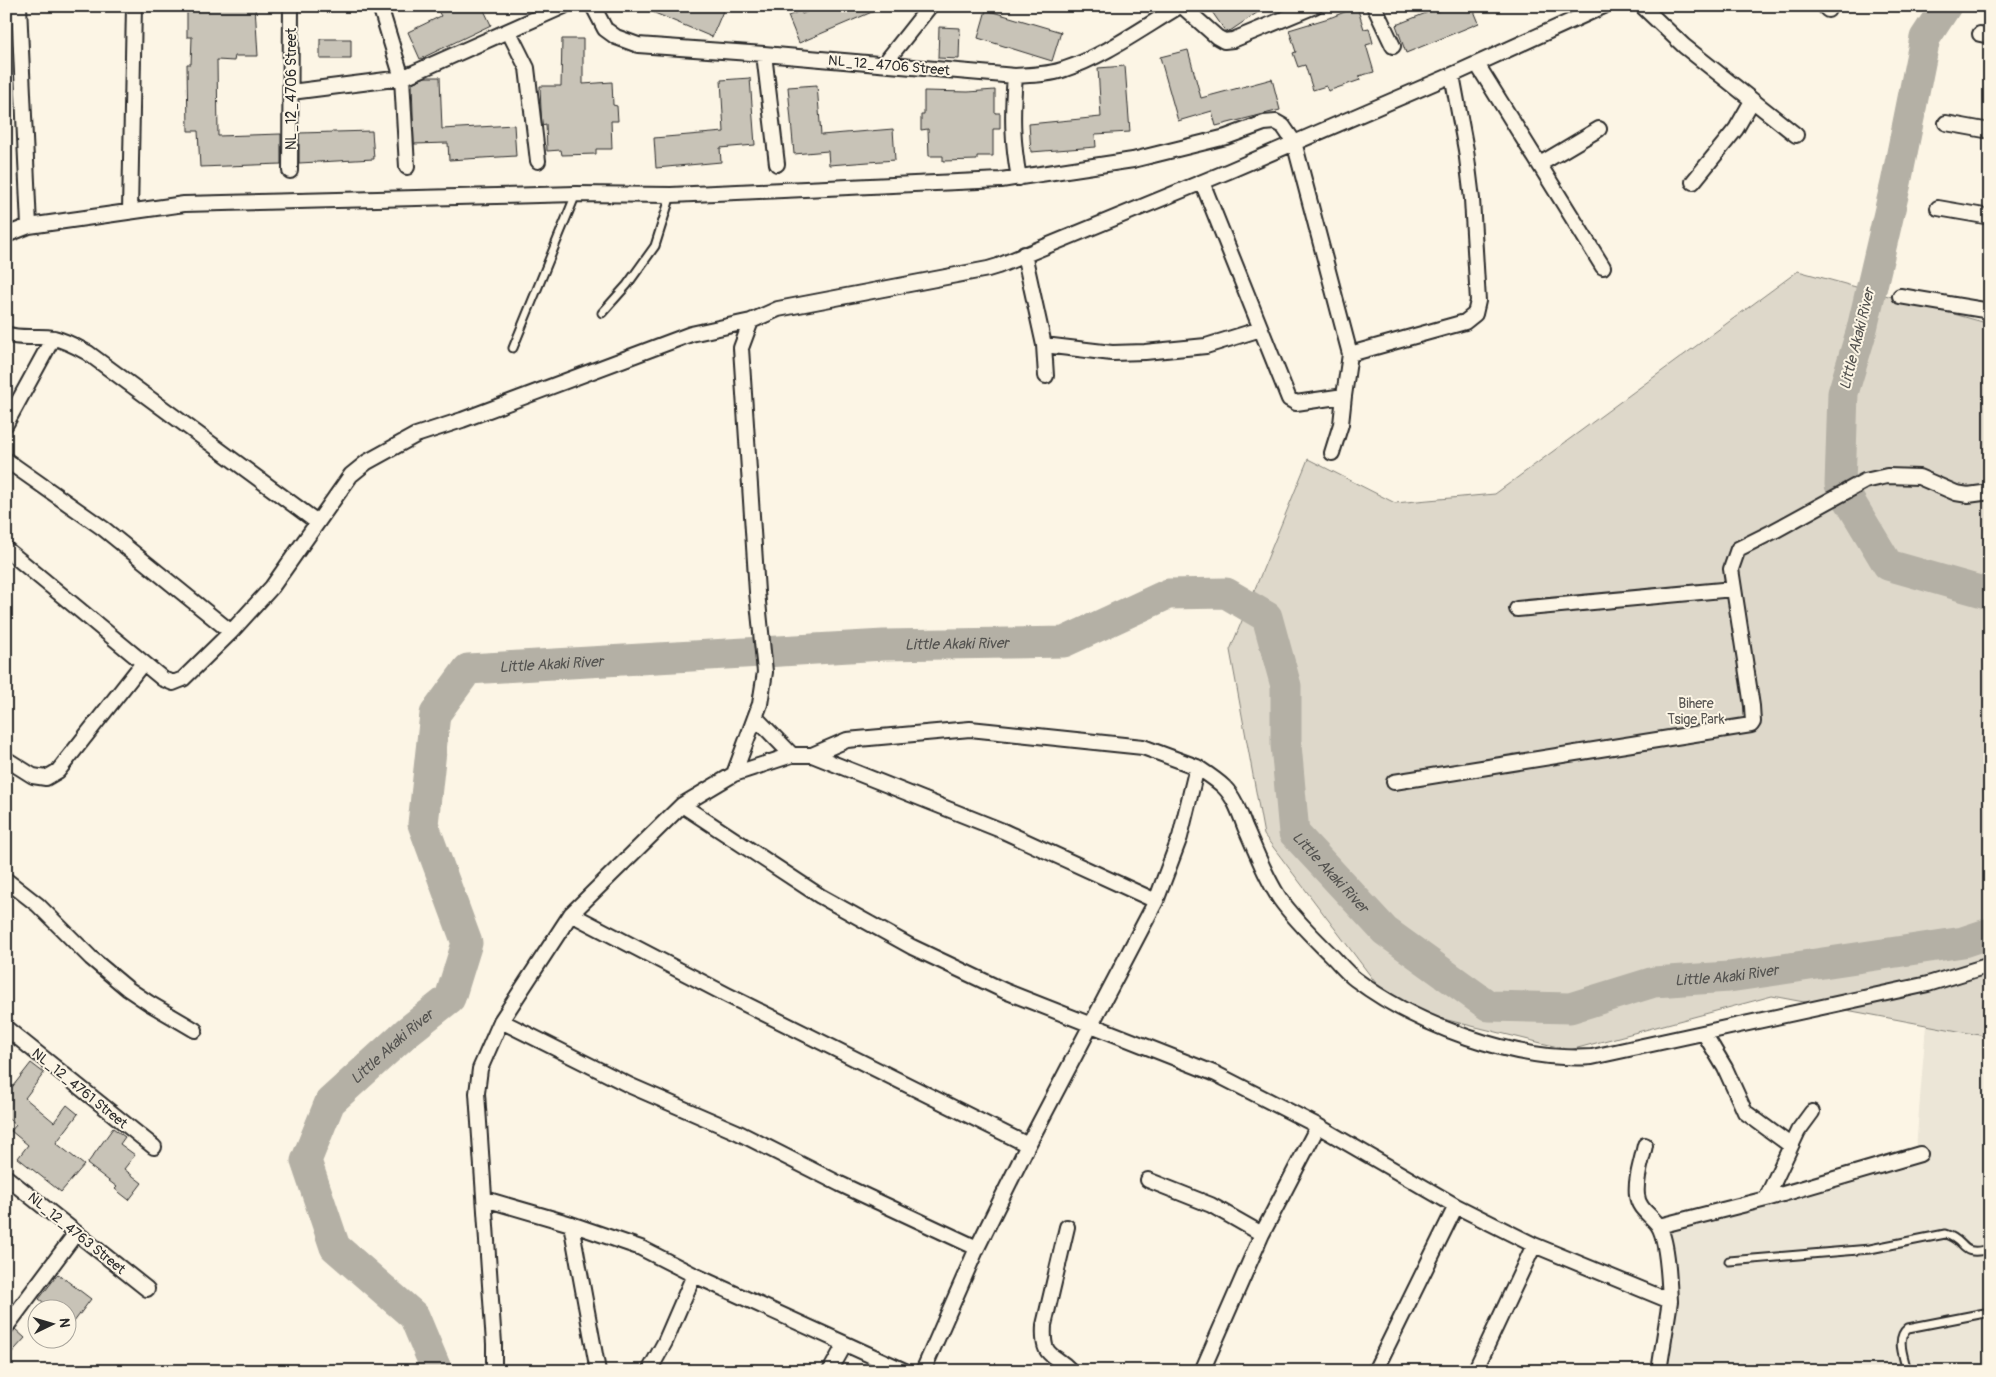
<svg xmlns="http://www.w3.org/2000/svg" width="1996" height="1377" viewBox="0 0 1996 1377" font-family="Pangolin,sans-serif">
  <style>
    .built { fill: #ece6d7 }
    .green { fill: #ded8ca; stroke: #84827a }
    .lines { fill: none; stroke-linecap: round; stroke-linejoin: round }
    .river { stroke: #b4b0a5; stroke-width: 31 }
    .building { fill: #c8c3b7; stroke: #2b2b2b }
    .lane-casing { stroke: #2b2b2b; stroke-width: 11 }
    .street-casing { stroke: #2b2b2b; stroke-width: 18 }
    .lane { stroke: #fcf5e5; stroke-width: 7 }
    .street { stroke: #fcf5e5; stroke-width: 14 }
    .labels { text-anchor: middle; stroke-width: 4; stroke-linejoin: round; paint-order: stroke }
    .street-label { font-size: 14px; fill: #2b2b2b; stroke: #fcf5e5 }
    .park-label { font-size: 14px; fill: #585653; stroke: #fcf5e5 }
    .water-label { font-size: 15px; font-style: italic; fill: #545350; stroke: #fcf5e5 }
  </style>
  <rect width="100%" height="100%" fill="#fcf5e5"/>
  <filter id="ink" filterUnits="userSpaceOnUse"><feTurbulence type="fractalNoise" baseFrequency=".02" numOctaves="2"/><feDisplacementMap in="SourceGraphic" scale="10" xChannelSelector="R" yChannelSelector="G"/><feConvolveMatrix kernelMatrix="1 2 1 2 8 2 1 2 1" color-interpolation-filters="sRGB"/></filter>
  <g filter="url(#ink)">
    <path class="built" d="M1926,1025l64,12v334h-330l16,-62 -5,-79 245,-82z"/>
    <path class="green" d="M1798,271l192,53v713l-218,-41 -202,54 -176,-43 -130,-172 -34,-185 78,-191 87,44 100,-9z"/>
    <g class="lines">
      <g class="river">
        <path d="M1946,6l-21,32 -29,145 -35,150 -18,60 -3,92 48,80 102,29"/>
        <path id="s1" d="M437,1371l-23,-55 -79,-69 -29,-86 24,-59 77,-70 43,-34 17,-55 -44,-119 12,-110 33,-45 416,-24 180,-3 104,-48 58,-1 41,24 19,69v59l8,88 91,98 104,75 81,2 84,-26 75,-5 234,-35 27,-9"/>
      </g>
    </g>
    <path class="building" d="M187,6h68l3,50h-23l-1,5 -17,-1 1,76 63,-2v30l-81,3 -2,-36h-10l-1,-67h4l1,-27h-5z
      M448,6h34l9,19 -71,34 -12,-27 33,-16 -3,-5z
      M638,6h73l12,5 -11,26z
      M821,6h65l-87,37 -11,-27 12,-5 2,3z
      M1208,6h59l-37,25 -4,1z
      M1452,6h20l7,17 -73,30 -10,-28 40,-16 1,3z
      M1357,7l7,22 5,-1 4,15 -7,2 8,27 -15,4 1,4 -32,11 -2,-5 -13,4 -8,-25 -7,2 -5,-14 3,-1 -7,-22 43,-13z
      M986,10l75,22 -9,29 -74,-23z
      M939,27l21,1 -1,31 -21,-1z
      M320,39h31v20h-31z
      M562,39h21v45l29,-2 1,23 4,1 1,15h-7l1,28h-16v5l-34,1 -1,-5 -14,1 -1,-27 -4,1 -1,-15 -1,-24h21z
      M1188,50l13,48 71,-19 8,31 -64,16 -4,-15 -34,10 -18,-64z
      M1125,66l5,66 -35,2 1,13 -65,5 -2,-28 72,-7 -3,-49z
      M425,77h15l2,52 72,-4 2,31 -67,4 -1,-17 -34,1 -2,-61z
      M750,78l5,67 -35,3 1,14 -65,6 -2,-30 70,-6 -3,-52z
      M817,85l4,50 72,-6 2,31 -66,5 -1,-14 -34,3 -6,-67z
      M995,90v23h5v16h-7v27h-16v4l-34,1v-5h-14l-1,-27 -7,1v-15h3v-24l44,1z
      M372,131l2,28 -75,4v-30z
      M31,1063l13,10 -19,25 29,24 13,-17 11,9 -22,29 28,22 -23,27 -43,-34 10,-13 -17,-14 5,-6 -10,-8v-22z
      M113,1128l12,9 -5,7 15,11 -11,14 18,14 -13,17 -14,-11 2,-2 -30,-23z
      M58,1274l33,25 -23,31v-20h-14l-15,-11z
      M15,1329l10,9 -19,21v-22z"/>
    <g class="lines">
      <defs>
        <path id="lane" d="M602,313l25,-28 28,-39 16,-51
          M513,348l63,-154
          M1729,1261l141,-12 75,-15c24,7 12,23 45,15
          M1907,1371c-3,-14 -12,-33 1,-43l82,-16"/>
        <path id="street" d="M19,6l10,220
          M593,6l12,23 11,8 22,8 126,9 251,22c16,-1 34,-1 50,-7 38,-12 79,-42 115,-63
          M1182,6l35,31 7,4 9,-1 82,-34
          M1374,6l19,40
          M1642,6l42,40 112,89
          M1824,6l4,4
          M509,32l18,36 11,93
          M1980,34l10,2
          M764,54l13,110
          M884,64l46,-58
          M1477,64l126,203
          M1015,76c-3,37 -3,65 4,102
          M291,92l111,-14 -22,-72
          M1946,123l44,8
          M1540,164l59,-35
          M407,167l-5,-89 162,-72
          M290,171l1,-165
          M1693,182l43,-53 16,-28
          M1938,208l52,9
          M130,211l4,-205
          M6,235l23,-9 155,-22 392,-10 95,1 330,-15 132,-20 93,-23 38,-14 12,-1 7,4 11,16 56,212 -6,42 -48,7 -7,-4 -87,-217
          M1024,254l20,91 2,31
          M1900,296l90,15
          M6,334c16,6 32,1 48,4 13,3 23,9 34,15l229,169
          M1044,345l68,8 33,-1 61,-6 55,-17
          M1350,354l115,-32 10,-8 3,-13 -6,-102 -6,-49 -14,-75
          M6,424l47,-86
          M1332,453l9,-29 3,-28
          M6,460l98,69 127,103
          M6,549l157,130 10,4 10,-4 48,-47 41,-45 79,-112 16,-13 49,-27 46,-15 229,-86 60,-13 27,-12 210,-40 10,-3 231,-95 223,-96 152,-69
          M1517,609l216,-20
          M755,717l37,38
          M812,755l191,76 153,70
          M6,759l27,17 13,2 12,-7 85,-108
          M1197,767c9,6 20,13 27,20 11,11 16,27 21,40 11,24 20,50 35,72 15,21 33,38 51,56 8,8 15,17 24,24 61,46 160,83 237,78l336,-73 62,-19
          M734,774l58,-19h20l35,-15 123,-11 173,18 54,20 -17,70 -24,64 -128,244 -51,103 -54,123
          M1394,782l357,-57 2,-3 -1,-16 -21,-137 7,-20 36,-18 91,-50 22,-5 32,1 37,16 12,2 22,-3
          M682,805l138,91 92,51 93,44 211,83 102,52 138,80 -81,165
          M6,880l32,25 53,53 37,31 21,14 46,27
          M571,914l156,81 301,150
          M501,1021l130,65 106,46 103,52 137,64
          M6,1028l148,119
          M1704,1033l21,35 20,44 45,33
          M1645,1145c-3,16 -10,34 -8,50 1,14 14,20 21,30 10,15 11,58 12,76
          M6,1177l141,112
          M1148,1180l63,25 51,29
          M485,1199l86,25 70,24 53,27 211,96
          M1766,1199l154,-45
          M1456,1206l78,39 -59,126
          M571,1224l27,147
          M1659,1226l107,-27 32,-68 14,-19
          M1067,1227l-23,98c-2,35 8,26 27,46
          M1534,1245l136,56 -11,70
          M6,1327l70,-94
          M494,1371v-27l-17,-251 3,-24 21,-48 70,-107 111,-109 52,-31 26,-70 5,-32 -8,-80 -16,-244 10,-27
          M649,1371l16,-29 29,-67
          M830,1371l15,-27
          M1202,1371l60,-137 56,-108"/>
      </defs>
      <use href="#lane" class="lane-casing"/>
      <use href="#street" class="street-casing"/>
      <use href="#lane" class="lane"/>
      <use href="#street" class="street"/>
    </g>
  </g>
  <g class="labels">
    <g class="street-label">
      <text transform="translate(889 65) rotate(5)" y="5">NL_12_4706 Street</text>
      <text transform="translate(291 89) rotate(-90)" y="5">NL_12_4706 Street</text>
      <text transform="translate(80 1088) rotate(39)" y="5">NL_12_4761 Street</text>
      <text transform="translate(77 1233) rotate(39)" y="5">NL_12_4763 Street</text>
    </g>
    <g class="park-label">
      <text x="1696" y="708">Bihere<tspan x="1696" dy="16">Tsige Park</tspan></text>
    </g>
    <g class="water-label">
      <text transform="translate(1857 339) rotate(-76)" y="5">Little Akaki River</text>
      <text dy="5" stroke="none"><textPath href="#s1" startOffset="1318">Little Akaki River</textPath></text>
      <text dy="5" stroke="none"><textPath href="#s1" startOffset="912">Little Akaki River</textPath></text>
      <text dy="5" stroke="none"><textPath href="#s1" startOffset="1918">Little Akaki River</textPath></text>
      <text dy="5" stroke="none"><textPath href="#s1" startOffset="2368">Little Akaki River</textPath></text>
      <text dy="5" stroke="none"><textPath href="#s1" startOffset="402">Little Akaki River</textPath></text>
    </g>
  </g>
  <rect width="1996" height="1377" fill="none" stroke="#fcf5e5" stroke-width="25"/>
  <rect x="12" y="12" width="1971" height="1352" fill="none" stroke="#2b2b2b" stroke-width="2" filter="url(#ink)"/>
  <g transform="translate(52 1324) rotate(85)"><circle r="24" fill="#fcf5e5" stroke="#a8a49b"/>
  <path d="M0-4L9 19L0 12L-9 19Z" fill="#2b2b2b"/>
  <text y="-8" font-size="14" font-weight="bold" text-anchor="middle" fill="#2b2b2b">N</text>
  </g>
</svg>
